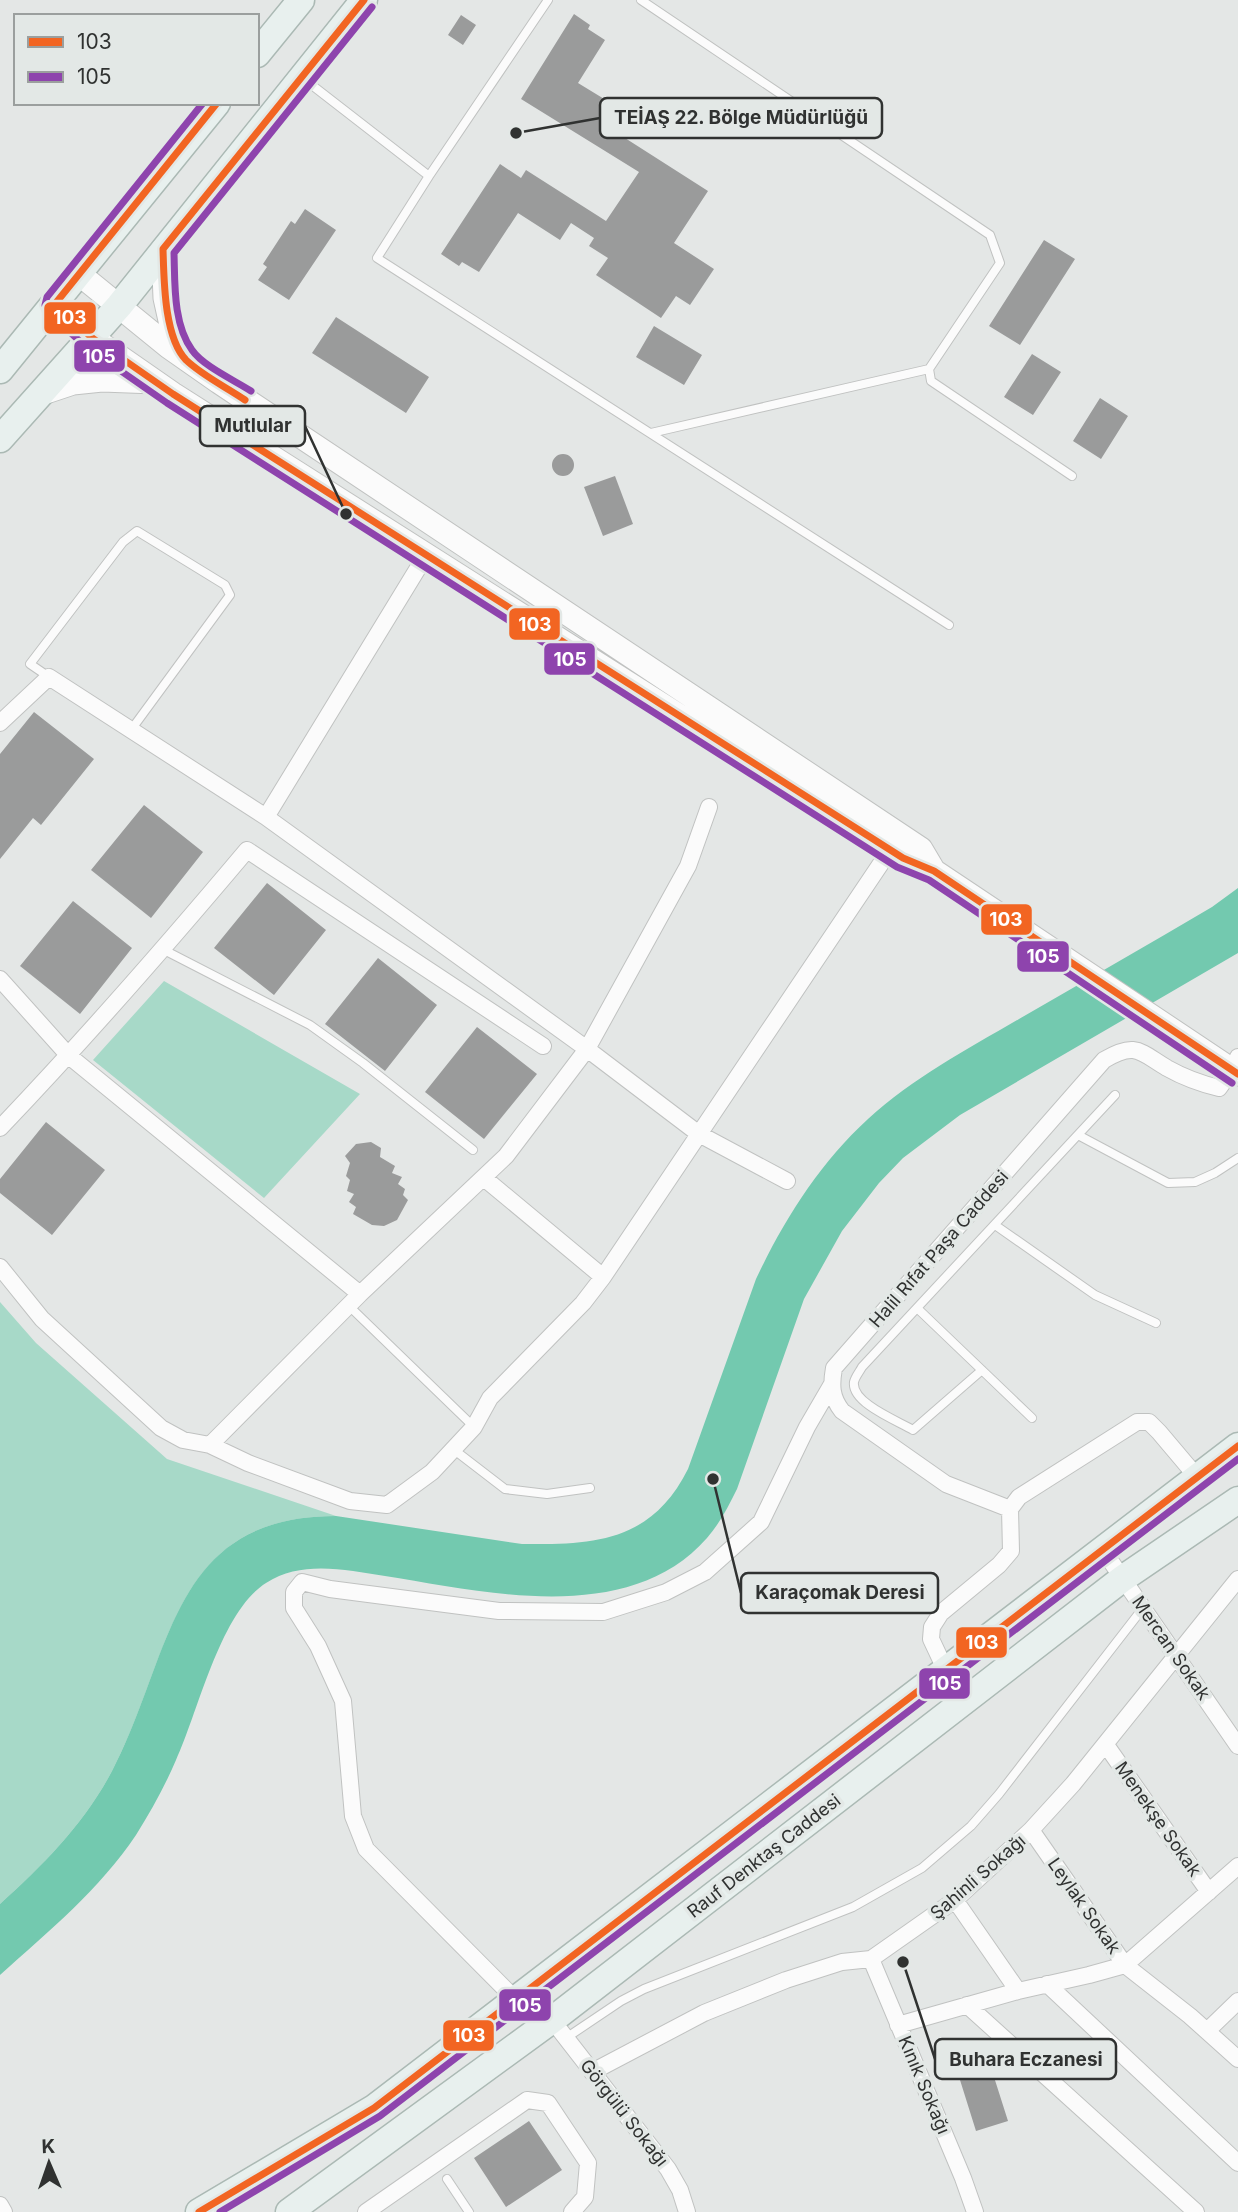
<svg xmlns="http://www.w3.org/2000/svg" width="1238" height="2212" viewBox="0 0 1238 2212" font-family="Inter,sans-serif">
  <style>
    .green { fill: #a7d9c8 }
    .water { fill: #73c9af }
    .building { fill: #9a9b9b }
    .lines { fill: none; stroke-linecap: round; stroke-linejoin: round }
    .lane-casing { stroke: #c0c2c1; stroke-width: 10 }
    .street-casing { stroke: #c0c2c1; stroke-width: 18 }
    .secondary-casing { stroke: #c0c2c1; stroke-width: 25 }
    .primary-casing { stroke: #abb9b4; stroke-width: 29 }
    .lane { stroke: #fbfbfb; stroke-width: 8 }
    .street { stroke: #fbfbfb; stroke-width: 16 }
    .secondary { stroke: #fbfbfb; stroke-width: 23 }
    .primary { stroke: #e8f0ee; stroke-width: 26 }
    .bus-1-casing { stroke: #e3e8e6; stroke-width: 12 }
    .bus-2-casing { stroke: #e3e8e6; stroke-width: 12 }
    .bus-1 { stroke: #f26522; stroke-width: 7 }
    .bus-2 { stroke: #8e44ad; stroke-width: 7 }
    .labels { text-anchor: middle; stroke-width: 7; stroke-linejoin: round; paint-order: stroke }
    .street-label { font-size: 18px; fill: #303231; stroke: #e3e8e6 }
    .leader { fill: none; stroke: #303231; stroke-width: 2.5 }
    .callout-dot { fill: #303231; stroke: #e3e8e6; stroke-width: 2.5 }
    .callout { fill: #e3e8e6; stroke: #303231; stroke-width: 2.5 }
    .callout-label { font-size: 19px; text-anchor: middle; font-weight: bold; fill: #303231 }
    .line-badge { stroke: #e3e8e6; stroke-width: 2.5 }
    .badge-label { font-size: 19px; text-anchor: middle; font-weight: bold; fill: #fff }
  </style>
  <rect width="100%" height="100%" fill="#e4e7e6"/>
  <path class="green" d="M164,981l196,113 -96,104 -171,-138z
    M0,1302l36,41 131,116 169,57c-167,0 -163,140 -224,255 -28,53 -68,93 -112,133z"/>
  <path class="water" d="M1238,888v65l-278,162 -57,43 -24,25 -37,48 -38,68 -67,190c-9,18 -17,34 -30,49 -78,89 -222,54 -322,38 -40,-6 -83,-16 -119,7 -46,29 -67,127 -90,177 -11,26 -25,51 -40,75 -36,54 -88,97 -136,140v-71c44,-40 84,-80 112,-133 61,-116 57,-255 224,-255l186,28c74,1 130,-3 166,-75l68,-190c28,-59 63,-115 112,-160 45,-41 98,-69 151,-100 64,-37 129,-74 193,-112z"/>
  <path class="building" d="M574,14l16,11 -2,4 17,11 -27,43 59,36 -12,19 83,53 -34,52 40,26 -24,36 -14,-9 -15,22 -65,-43 12,-17 -19,-12 5,-8 -23,-15 -11,17 -42,-27 -39,59 -17,-10 -3,4 -18,-12 59,-90 21,14 5,-8 80,51 33,-49 -118,-73z
    M461,15l15,10 -13,20 -15,-10z
    M305,209l31,21 -47,70 -31,-20 9,-13 -4,-3 28,-43 4,3z
    M1044,240l31,19 -55,86 -31,-19z
    M336,317l93,60 -23,36 -94,-60z
    M654,326l48,29 -18,30 -48,-28z
    M1032,354l29,18 -28,43 -29,-18z
    M1100,398l28,18 -27,43 -28,-18z
    M552 465a11 11 0 1 1 22 0a11 11 0 1 1-22 0Z
    M615,476l18,48 -30,12 -19,-49z
    M34,712l60,47 -53,66 -8,-7 -33,41v-105z
    M144,805l59,47 -52,66 -60,-48z
    M267,883l59,47 -52,65 -60,-47z
    M73,901l59,47 -52,66 -60,-48z
    M378,958l59,47 -52,66 -60,-47z
    M477,1027l60,47 -53,65 -59,-47z
    M46,1122l59,48 -53,65 -52,-42v-14z
    M371,1142l10,6 -1,9 15,9 -3,7 10,4 -4,7 7,5 -2,6 5,5 -11,20 -13,6 -12,-1 -19,-11 3,-7 -7,-5 5,-8 -7,-3 3,-11 -4,-4 4,-13 -5,-7 11,-12z
    M987,2055l21,66 -32,10 -21,-67z
    M529,2121l33,49 -56,37 -32,-49z"/>
  <g class="lines">
    <defs>
      <path id="lane" d="M641,0l349,235 10,28 -71,106 2,12 141,95
        M304,79l125,97 119,-176
        M429,176l-52,82 572,367
        M651,433l278,-64
        M49,677l-19,-13 93,-122 14,-11 88,54 5,10 -99,135
        M164,950l146,75 53,38 110,87
        M1078,1135l90,48 27,-1 20,-9 23,-15
        M995,1225l100,70 61,28
        M349,1306l125,121
        M917,1308l115,110
        M982,1370l-69,60c-15,-9 -62,-27 -59,-48 1,-5 6,-11 8,-15l253,-272
        M453,1449l52,40 42,5 43,-6
        M566,2038l55,-37 23,-12 209,-82 69,-39 49,-42 28,-32 144,-186
        M447,2179l22,33"/>
      <path id="street" d="M0,723l49,-46 217,140 160,-262
        M266,817l321,232 112,85 88,47
        M0,979l69,77 291,238
        M0,1128c86,-90 167,-183 247,-278l296,196
        M484,1178l119,99
        M0,1267l42,52 119,109 22,12 27,5 38,18 102,38 37,4 45,-33 42,-45 16,-29 93,-95 20,-26 287,-427
        M210,1445l150,-151 146,-138 81,-107 101,-183 21,-59
        M1010,1509l-64,-25 -104,-73c-11,-14 -11,-26 -8,-43l270,-308c32,-19 36,-8 63,8 16,9 35,16 52,20l13,-18 6,-13
        M1103,1550l135,196
        M946,1671l-15,-32 1,-12 9,-14 58,-48 12,-14 -1,-42 9,-12 118,-75h12l10,10 38,45
        M1106,1745l103,147
        M1031,1830l94,135 65,51 48,43
        M955,1900l63,91
        M871,1959l92,219 12,34
        M1047,1984l191,179
        M516,2000l-150,-151 -13,-33 -10,-115 -25,-55 -24,-38v-16l8,-10 28,7 169,22 104,1 63,-20 39,-20 56,-50 46,-95 25,-43
        M967,2005l229,207
        M552,2020l116,149 12,21 7,22
        M898,2025l120,-34 71,-16 36,-10 113,-99
        M1207,2031l31,-30
        M592,2072l112,-59 82,-33 56,-18 29,-3 84,-59 76,-70 42,-46 165,-205
        M0,2205l4,7
        M366,2212l161,-112 21,3 40,60 -3,34 -13,15"/>
      <path id="secondary" d="M163,249l2,49 6,27 13,32
        M78,273l91,74 50,35 702,467 13,22
        M55,304l36,33 82,57 730,464 31,13 304,203
        M40,394l33,-11 29,-3 53,2"/>
      <path id="primary" d="M257,54l44,-54
        M0,370l217,-267
        M0,439l119,-133 245,-306
        M199,2212l175,-104 864,-662
        M289,2212l263,-192 570,-441 116,-79"/>
    </defs>
    <use href="#lane" class="lane-casing"/>
    <use href="#street" class="street-casing"/>
    <use href="#secondary" class="secondary-casing"/>
    <use href="#primary" class="primary-casing"/>
    <use href="#lane" class="lane"/>
    <use href="#street" class="street"/>
    <use href="#secondary" class="secondary"/>
    <use href="#primary" class="primary"/>
    <defs>
      <path id="bus-1" d="M217,103l-162,201 36,33 82,57 730,464 31,13 304,203
        M245,400c-19,-13 -42,-24 -59,-40 -22,-23 -22,-80 -23,-111l201,-249
        M199,2212l175,-104 864,-662"/>
      <path id="bus-2" d="M203,103l-156,194 -2,8 3,7 37,34 82,57 730,464 32,13 303,203
        M251,391c-17,-11 -48,-25 -59,-41 -19,-26 -17,-67 -18,-97l198,-246
        M220,2212l160,-96 858,-657"/>
    </defs>
    <use href="#bus-1" class="bus-1-casing"/>
    <use href="#bus-2" class="bus-2-casing"/>
    <use href="#bus-1" class="bus-1"/>
    <use href="#bus-2" class="bus-2"/>
  </g>
  <g class="labels">
    <g class="street-label">
      <text transform="translate(939 1249) rotate(-49)" y="6">Halil Rıfat Paşa Caddesi</text>
      <text transform="translate(1171 1648) rotate(55)" y="6">Mercan Sokak</text>
      <text transform="translate(1158 1819) rotate(55)" y="6">Menekşe Sokak</text>
      <text transform="translate(764 1856) rotate(-38)" y="6">Rauf Denktaş Caddesi</text>
      <text transform="translate(978 1877) rotate(-41)" y="6">Şahinli Sokağı</text>
      <text transform="translate(1084 1906) rotate(55)" y="6">Leylak Sokak</text>
      <text transform="translate(924 2085) rotate(67)" y="6">Kınık Sokağı</text>
      <text transform="translate(624 2113) rotate(52)" y="6">Görgülü Sokağı</text>
    </g>
  </g>
  <path class="leader" d="M516 133L600 118M346 514L305 426M713 1479L741 1593M903 1962L935 2059"/>
  <g class="callout-dot">
    <circle cx="516" cy="133" r="7"/>
    <circle cx="346" cy="514" r="7"/>
    <circle cx="713" cy="1479" r="7"/>
    <circle cx="903" cy="1962" r="7"/>
  </g>
  <g class="callout">
    <rect x="600" y="98" width="282" height="40" rx="7"/>
    <rect x="200" y="406" width="105" height="40" rx="7"/>
    <rect x="741" y="1573" width="197" height="40" rx="7"/>
    <rect x="935" y="2039" width="181" height="40" rx="7"/>
  </g>
  <g class="callout-label">
    <text x="741" y="124">TEİAŞ 22. Bölge Müdürlüğü</text>
    <text x="253" y="432">Mutlular</text>
    <text x="840" y="1599">Karaçomak Deresi</text>
    <text x="1026" y="2066">Buhara Eczanesi</text>
  </g>
  <g class="line-badge">
    <rect x="43" y="301" width="54" height="34" rx="7" fill="#f26522"/>
    <rect x="73" y="339" width="53" height="34" rx="7" fill="#8e44ad"/>
    <rect x="508" y="607" width="53" height="34" rx="7" fill="#f26522"/>
    <rect x="543" y="642" width="53" height="34" rx="7" fill="#8e44ad"/>
    <rect x="980" y="903" width="53" height="33" rx="7" fill="#f26522"/>
    <rect x="1016" y="940" width="54" height="33" rx="7" fill="#8e44ad"/>
    <rect x="955" y="1626" width="53" height="33" rx="7" fill="#f26522"/>
    <rect x="918" y="1667" width="53" height="33" rx="7" fill="#8e44ad"/>
    <rect x="498" y="1988" width="54" height="34" rx="7" fill="#8e44ad"/>
    <rect x="442" y="2019" width="53" height="33" rx="7" fill="#f26522"/>
  </g>
  <g class="badge-label">
    <text x="70" y="324">103</text>
    <text x="99" y="363">105</text>
    <text x="535" y="631">103</text>
    <text x="570" y="666">105</text>
    <text x="1006" y="926">103</text>
    <text x="1043" y="963">105</text>
    <text x="982" y="1649">103</text>
    <text x="945" y="1690">105</text>
    <text x="525" y="2012">105</text>
    <text x="469" y="2042">103</text>
  </g>
  <rect x="14" y="14" width="245" height="91" fill="#e3e8e6" stroke="#9b9f9e" stroke-width="2"/>
  <rect x="28" y="37" width="35" height="10" fill="#f26522" stroke="#9b9f9e" stroke-width="2"/>
  <text x="77" y="49" font-size="21" fill="#303231">103</text>
  <rect x="28" y="72" width="35" height="10" fill="#8e44ad" stroke="#9b9f9e" stroke-width="2"/>
  <text x="77" y="84" font-size="21" fill="#303231">105</text>
  <g transform="translate(49 2163) rotate(358)" stroke="#e3e8e6" stroke-width="5" paint-order="stroke">
  <path d="M0-5L12 26L0 18L-12 26Z" fill="#303231"/>
  <text y="-10" font-size="19" font-weight="bold" text-anchor="middle" fill="#303231">K</text>
  </g>
</svg>
